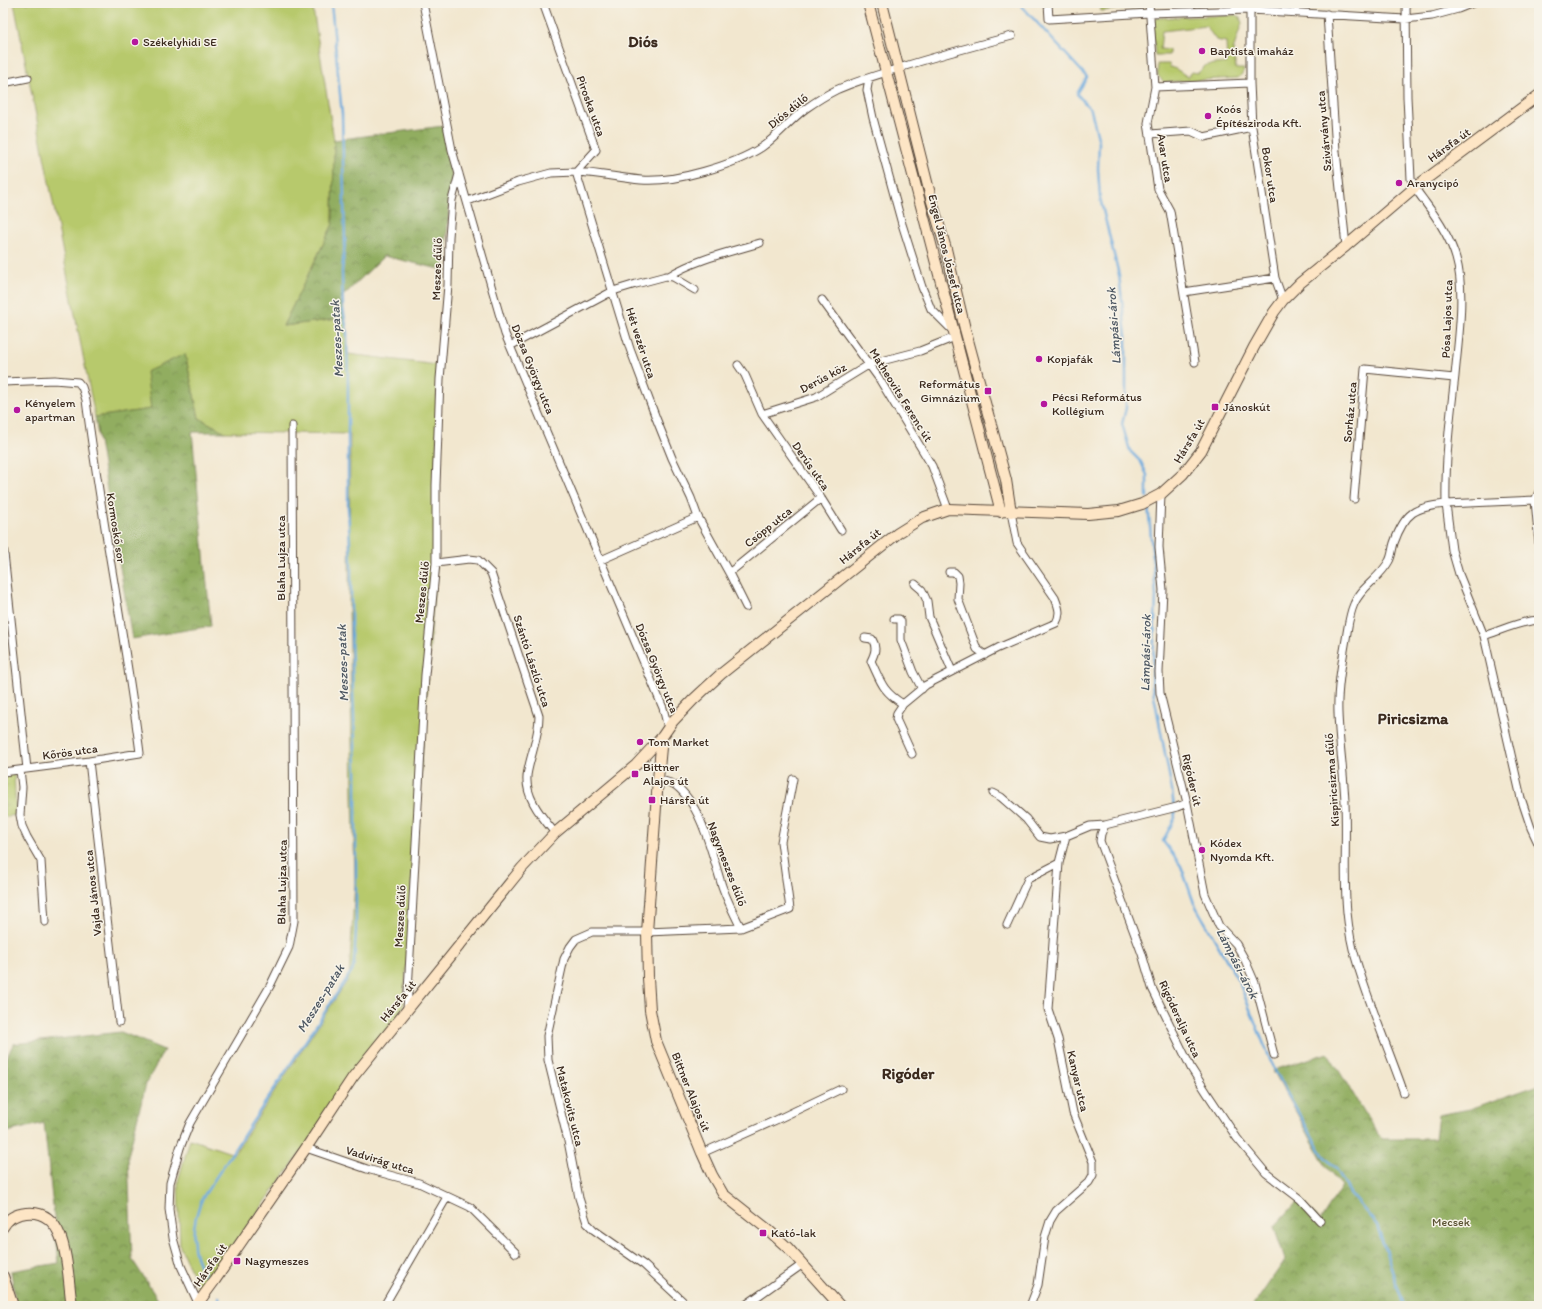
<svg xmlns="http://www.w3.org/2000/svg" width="1542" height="1309" viewBox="0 0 1542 1309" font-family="Itim,sans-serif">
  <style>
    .green { fill: #b7c96c; stroke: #797a45 }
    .forest { fill: url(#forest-crowns); stroke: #666c3f }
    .park { fill: url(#park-tufts); stroke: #797a45 }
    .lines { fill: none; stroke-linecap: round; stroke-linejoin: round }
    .stream { stroke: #6ba9dd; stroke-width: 2.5 }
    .street-casing { stroke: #564639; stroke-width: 9 }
    .secondary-casing { stroke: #564639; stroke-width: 12 }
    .street { stroke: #fff; stroke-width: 7 }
    .secondary { stroke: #fde5c5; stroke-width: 10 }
    .poi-dot { fill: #b5179e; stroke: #f7f3e8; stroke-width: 1.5 }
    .labels { text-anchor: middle; stroke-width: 3; stroke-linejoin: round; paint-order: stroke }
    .poi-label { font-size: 12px; fill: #3b2a1e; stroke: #f7f3e8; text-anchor: start }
    .street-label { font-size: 12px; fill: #3b2a1e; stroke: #f7f3e8 }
    .park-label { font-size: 12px; fill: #5a5232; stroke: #f7f3e8 }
    .water-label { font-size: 13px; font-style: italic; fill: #4c5661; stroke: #f7f3e8 }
    .district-label { font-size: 16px; font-weight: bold; fill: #3b2a1e; stroke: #f7f3e8 }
  </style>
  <defs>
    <pattern id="forest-crowns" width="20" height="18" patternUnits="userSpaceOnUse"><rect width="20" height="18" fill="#91ad60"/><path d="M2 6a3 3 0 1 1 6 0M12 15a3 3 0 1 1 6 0" fill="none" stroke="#788d4f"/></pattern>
    <pattern id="park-tufts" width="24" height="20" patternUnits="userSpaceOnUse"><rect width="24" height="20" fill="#b7c96c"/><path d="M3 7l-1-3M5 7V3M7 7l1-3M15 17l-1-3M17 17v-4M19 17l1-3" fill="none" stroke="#96a358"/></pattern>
  </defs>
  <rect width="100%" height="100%" fill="#f7f3e8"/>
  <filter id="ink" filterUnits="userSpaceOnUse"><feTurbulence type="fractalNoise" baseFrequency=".025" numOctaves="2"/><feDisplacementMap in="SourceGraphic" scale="8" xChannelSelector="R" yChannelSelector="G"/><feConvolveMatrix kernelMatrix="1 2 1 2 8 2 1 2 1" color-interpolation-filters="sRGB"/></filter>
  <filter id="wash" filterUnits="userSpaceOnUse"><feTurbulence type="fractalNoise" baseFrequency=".012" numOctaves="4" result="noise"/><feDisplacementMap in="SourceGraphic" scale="16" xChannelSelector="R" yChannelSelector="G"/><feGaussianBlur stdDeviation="0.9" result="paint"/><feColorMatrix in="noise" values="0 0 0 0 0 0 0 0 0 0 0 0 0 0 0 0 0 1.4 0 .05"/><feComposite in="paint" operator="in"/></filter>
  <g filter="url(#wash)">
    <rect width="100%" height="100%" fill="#f2e7cf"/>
    <path class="green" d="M14,3h298l22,137 -1,84 -50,102 62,-8 3,36 89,11 -1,198 -33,450 -203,278 -20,-44 -2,-66 12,-42 44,15 115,-176 6,-95 -6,-276 1,-173 -125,-2 -26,-14 -14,-64 -33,55 -57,8z
      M1236,15l4,2 2,6 -9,27 3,19h8l-1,5 -5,4 -74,4 -6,-6 -1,-12h12l1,3 6,2 12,8 4,-5 6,1 8,-8 21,-2 -1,-21 -10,-2 -10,-14 -44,5 -2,18 9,1v5h-14l-3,-33 5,-4z"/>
    <path class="forest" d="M443,126l9,47 -8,97 -60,-14 -44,43 5,19 -62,8 50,-102 1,-84z
      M185,354l14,64 26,14h-33l19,194 -79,13 -37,-222 56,-8 -5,-37z
      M121,1032l43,18 -18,34 -18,72 4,103 30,47h-146l-5,-35 48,-8 -15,-140 -41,10v-67l10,-22z
      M1328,1053l53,86h54l3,-24 32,-6 69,-24v221h-286l32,-46 -11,-33 26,-28 20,22 22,-35 -15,-18 -54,-98z"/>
    <path class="park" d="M1100,3h41l1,4 -41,4z
      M14,771l2,44 -12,2 -1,-45z"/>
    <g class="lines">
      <path class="stream" d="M1019,3l68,74 -10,17 14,16 8,32 -1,27 2,29 19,77 7,61v72l-4,16 8,27 11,11 6,13v22
        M1148,504l8,92 -4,89 20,105 3,28 -12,23 18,25 13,37 45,79 32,80 17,33 35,60 14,15 13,23 27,32 27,81
        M205,1275c-17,-23 -13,-54 -2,-78l139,-211 11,-17 1,-6 2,-33v-158l-5,-135v-75l-3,-54v-123l-1,-54 -4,-23 -1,-37 3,-29 -3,-128 -11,-111
        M219,1297l1,9"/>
    </g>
  </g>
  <g filter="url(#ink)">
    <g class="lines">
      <defs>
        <path id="street" d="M423,3l29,147 53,184 158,374 5,20
          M1048,3l1,16 100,-6 101,-3 155,9 27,-3 26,-7 15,-6
          M1149,3l6,84 -7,36 10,66 12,22 25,151
          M1250,3v80l2,44 23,151 8,22
          M1327,14l9,137 10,95
          M869,78l-2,12 6,28 29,106 20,63 9,22 22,22
          M3,83l25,-5
          M1155,87l95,-4
          M1150,134l41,-3 13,6 48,-10
          M468,201l50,-19 33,-9 25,-1 20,-22 -53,-147
          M669,276c27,-17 61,-24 91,-33
          M1184,292l91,-14
          M822,300l56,77 54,89 16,43
          M510,346l103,-55 23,-7 30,-8 7,1 22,13
          M738,365l7,10 17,39 59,84 20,32
          M3,382l51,-2 24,2 4,5 4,13c15,118 39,235 54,353l-51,8 -86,11
          M762,414l54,-17 54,-33 50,-13 35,-14
          M1539,492l-4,8 4,44
          M1161,494l-2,53 4,43 -4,82 1,21 27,110 18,91 14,32 17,18 9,16 10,23 19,72
          M1354,499l11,-130 89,9
          M1535,500l-89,4 6,46 7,24 25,62 37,162 10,30 8,17
          M3,544l24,225
          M601,560l97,-43
          M436,563l33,-4 9,1 13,13 48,143c0,19 -7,35 -11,54 -6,24 13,46 27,63
          M949,572h5l4,4 1,7 -1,16 19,50 8,6
          M729,573l92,-75
          M915,584l7,6 5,11 2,16 23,54
          M746,607l-17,-34 -31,-56 -7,-19 -19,-40 -16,-40 -26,-69 -54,-177c22,1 43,6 65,8 33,3 94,-15 121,-33 16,-11 28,-27 43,-38 10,-7 21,-14 31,-19 20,-9 42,-15 63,-22 37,-12 75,-22 113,-32
          M894,619h5l2,2v19l12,32 9,17
          M1484,636c18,-6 36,-15 55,-16
          M865,638l7,1c5,8 3,14 -1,22 10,21 11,30 32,43
          M912,754l-16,-35 1,-6 6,-9 23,-19 72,-37 58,-25c5,-9 3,-15 -1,-25l-38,-55 -6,-31
          M89,761l30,261
          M20,770l2,17 -2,28 2,11 5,11 14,24 4,61
          M658,779c5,2 12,3 17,6 27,20 37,70 47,101 5,14 12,28 19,42l49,-19 -9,-67 12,-63
          M993,793l8,4 25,22 14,18 10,2 16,-3 24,-10 15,-1
          M1187,803l-10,4 -72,18 -4,9 -1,7 42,113 10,34 39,80 16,25 30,45 29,35 34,26 20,22
          M1007,925l21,-46 31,-16 7,-27
          M407,1010l18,-335 11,-112v-78l4,-106 8,-94 1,-48 3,-37 7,-26
          M1404,1093c-17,-49 -38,-95 -51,-144 -12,-50 -6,-96 -8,-146 -1,-30 -6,-60 -7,-90 -1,-24 4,-51 8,-74 2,-12 3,-24 8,-35 7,-17 26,-26 35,-43 3,-5 3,-12 5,-18 11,-31 21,-36 52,-39 -1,-43 4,-86 9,-128 3,-35 11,-84 1,-118 -6,-21 -19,-40 -31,-56 -6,-8 -11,-14 -14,-23l-4,-82 -1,-94
          M306,1148l61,21 52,14 51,24 46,46
          M702,1153l74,-33 65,-31
          M199,1305l-18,-39 -8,-28 -4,-29 1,-26 10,-35 10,-25 80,-137 19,-39 5,-26 -2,-495
          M384,1306l63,-109
          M688,1306l-44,-41 -50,-35 -7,-7 -8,-25 -11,-57 -20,-81 -1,-24 17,-77 6,-12 6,-8 16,-7h55l94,-4
          M744,1306l59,-42
          M1030,1306l8,-21 7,-48 5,-16 6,-10 33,-29 4,-7v-13l-20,-49 -15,-74 -10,-30 11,-146"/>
        <path id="secondary" d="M868,3l133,509
          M882,3l49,195 15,51 19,80 41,151 5,32
          M662,737l-4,42 -11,153 1,46 2,32 6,31 46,112 10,22 11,19 43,34 22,20 52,58
          M3,1227c5,-9 13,-13 23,-14 42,-5 41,57 45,86l2,7
          M3,1276l10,30
          M196,1306l19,-26 91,-132 47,-71 169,-209 33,-35 81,-68 26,-28 11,-16 20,-21 28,-26 177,-141 24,-15 26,-9 140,5 31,-3 23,-7 19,-10 22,-20 18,-23 53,-104 20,-35 9,-12 17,-17 46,-37 68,-58 125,-93"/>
      </defs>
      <use href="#street" class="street-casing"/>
      <use href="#secondary" class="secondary-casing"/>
      <use href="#street" class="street"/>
      <use href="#secondary" class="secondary"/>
    </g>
  </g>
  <g class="poi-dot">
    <circle cx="135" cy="42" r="4"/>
    <circle cx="1202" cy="51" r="4"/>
    <circle cx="1208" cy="116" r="4"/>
    <circle cx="1399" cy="183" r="4"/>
    <circle cx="1039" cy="359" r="4"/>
    <rect x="984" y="387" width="8" height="8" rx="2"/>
    <circle cx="1044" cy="404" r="4"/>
    <rect x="1211" y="403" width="8" height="8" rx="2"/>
    <circle cx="17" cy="410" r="4"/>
    <circle cx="640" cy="742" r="4"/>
    <rect x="631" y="770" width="8" height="8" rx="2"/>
    <rect x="648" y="796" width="8" height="8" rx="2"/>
    <circle cx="1202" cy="850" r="4"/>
    <rect x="759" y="1229" width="8" height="8" rx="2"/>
    <rect x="233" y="1257" width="8" height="8" rx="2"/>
  </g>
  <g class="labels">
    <g class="poi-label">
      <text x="143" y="46">Székelyhidi SE</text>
      <text x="1210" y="55">Baptista imaház</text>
      <text x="1216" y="113">Koós<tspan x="1216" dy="14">Építésziroda Kft.</tspan></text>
      <text x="1407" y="187">Aranycipó</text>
      <text x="1047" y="363">Kopjafák</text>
      <text x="980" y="388" text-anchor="end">Református<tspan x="980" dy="14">Gimnázium</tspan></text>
      <text x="1052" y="401">Pécsi Református<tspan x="1052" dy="14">Kollégium</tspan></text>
      <text x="25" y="407">Kényelem<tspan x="25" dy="14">apartman</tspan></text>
      <text x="1223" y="411">Jánoskút</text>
      <text x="648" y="746">Tom Market</text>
      <text x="643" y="771">Bittner<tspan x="643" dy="14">Alajos út</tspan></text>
      <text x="660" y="804">Hársfa út</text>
      <text x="1210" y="847">Kódex<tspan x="1210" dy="14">Nyomda Kft.</tspan></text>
      <text x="771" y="1237">Kató-lak</text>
      <text x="245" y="1265">Nagymeszes</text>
    </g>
    <g class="street-label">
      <text transform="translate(591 106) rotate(70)" y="4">Piroska utca</text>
      <text transform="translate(788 111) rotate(-39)" y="4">Diós dűlő</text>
      <text transform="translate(1324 131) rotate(-95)" y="4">Szivárvány utca</text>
      <text transform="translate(1449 145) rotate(-36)" y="4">Hársfa út</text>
      <text transform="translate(1165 158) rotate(81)" y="4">Avar utca</text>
      <text transform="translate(1270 175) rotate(81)" y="4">Bokor utca</text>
      <text transform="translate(947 254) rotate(76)" y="4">Engel János József utca</text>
      <text transform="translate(437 269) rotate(-88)" y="4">Meszes dűlő</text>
      <text transform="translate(1447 319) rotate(-88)" y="4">Pósa Lajos utca</text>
      <text transform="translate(641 343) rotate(72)" y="4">Hét vezér utca</text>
      <text transform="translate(533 369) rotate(68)" y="4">Dózsa György utca</text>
      <text transform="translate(823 378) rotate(-28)" y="4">Derűs köz</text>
      <text transform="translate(901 395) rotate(58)" y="4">Matheovits Ferenc út</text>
      <text transform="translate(1350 412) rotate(-85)" y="4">Sorház utca</text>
      <text transform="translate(1189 441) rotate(-59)" y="4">Hársfa út</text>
      <text transform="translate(811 466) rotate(55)" y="4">Derűs utca</text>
      <text transform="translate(768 527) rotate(-39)" y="4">Csöpp utca</text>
      <text transform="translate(116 528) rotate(81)" y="4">Kormoskő sor</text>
      <text transform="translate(860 546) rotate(-39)" y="4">Hársfa út</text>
      <text transform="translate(281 558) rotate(-90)" y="4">Blaha Lujza utca</text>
      <text transform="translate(422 592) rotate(-84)" y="4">Meszes dűlő</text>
      <text transform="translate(532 661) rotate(72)" y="4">Szántó László utca</text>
      <text transform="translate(657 668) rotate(68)" y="4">Dózsa György utca</text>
      <text transform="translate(70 752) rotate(-8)" y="4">Kőrös utca</text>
      <text transform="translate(1192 780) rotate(77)" y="4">Rigóder út</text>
      <text transform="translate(1332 780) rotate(-94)" y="4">Kispiricsizma dűlő</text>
      <text transform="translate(727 864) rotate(69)" y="4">Nagymeszes dűlő</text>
      <text transform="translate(282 882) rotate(-89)" y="4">Blaha Lujza utca</text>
      <text transform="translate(93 893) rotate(-96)" y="4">Vajda János utca</text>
      <text transform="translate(400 916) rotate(-87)" y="4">Meszes dűlő</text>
      <text transform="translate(398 1001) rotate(-51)" y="4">Hársfa út</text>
      <text transform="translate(1180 1019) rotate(65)" y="4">Rigóderalja utca</text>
      <text transform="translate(1078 1081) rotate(77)" y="4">Kanyar utca</text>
      <text transform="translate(691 1092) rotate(68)" y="4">Bittner Alajos út</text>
      <text transform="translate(570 1106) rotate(76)" y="4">Matakovits utca</text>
      <text transform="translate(380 1160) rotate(17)" y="4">Vadvirág utca</text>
      <text transform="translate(210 1265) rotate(-55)" y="4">Hársfa út</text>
    </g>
    <g class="park-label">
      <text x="1451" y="1226">Mecsek</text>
    </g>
    <g class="water-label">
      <text transform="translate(1113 326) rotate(-94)" y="5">Lámpási-árok</text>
      <text transform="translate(336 339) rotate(-93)" y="5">Meszes-patak</text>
      <text transform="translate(1145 653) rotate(-89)" y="5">Lámpási-árok</text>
      <text transform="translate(342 663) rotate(-92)" y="5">Meszes-patak</text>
      <text transform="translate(1238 963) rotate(63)" y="5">Lámpási-árok</text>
      <text transform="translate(320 998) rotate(-58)" y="5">Meszes-patak</text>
    </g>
    <g class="district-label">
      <text x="643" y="47">Diós</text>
      <text x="1413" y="724">Piricsizma</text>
      <text x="908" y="1079">Rigóder</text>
    </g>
  </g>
  <rect width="1542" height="1309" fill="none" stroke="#f7f3e8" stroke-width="16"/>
</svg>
